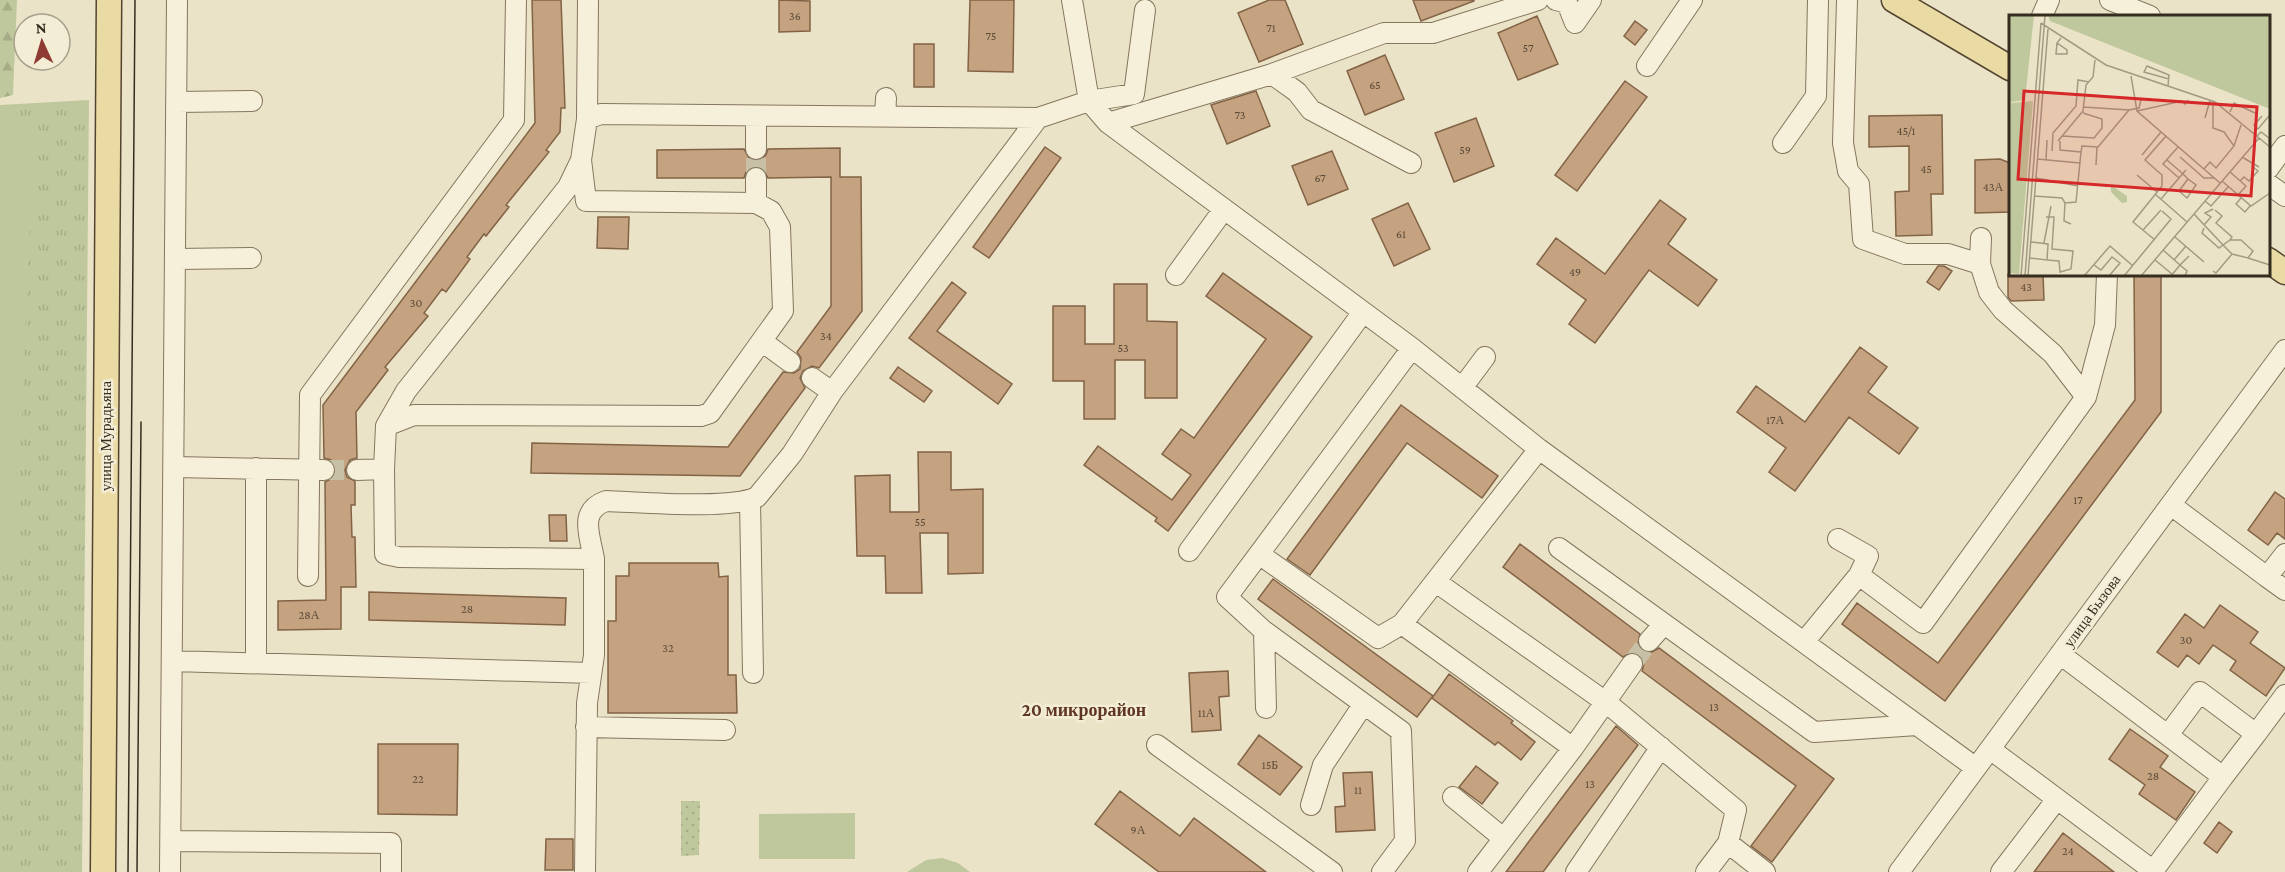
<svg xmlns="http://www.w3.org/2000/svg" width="2285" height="872" viewBox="0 0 2285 872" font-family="'Crimson Pro',serif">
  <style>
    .grass { fill: url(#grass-dots) }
    .forest { fill: url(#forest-firs) }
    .park { fill: url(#park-tufts) }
    .pitch { fill: #bfc89c }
    .building { fill: #c5a380; stroke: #826346; stroke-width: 1.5 }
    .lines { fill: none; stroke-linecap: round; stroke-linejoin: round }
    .minor-tunnel { stroke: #c7bfa6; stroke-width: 20; stroke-dasharray: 20 10; stroke-linecap: butt }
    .minor-casing { stroke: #85765e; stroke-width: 22 }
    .major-casing { stroke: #534432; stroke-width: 27 }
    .minor { stroke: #f6f0da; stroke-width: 20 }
    .major { stroke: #eadaa3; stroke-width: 24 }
    .tram { stroke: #362d20; stroke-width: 1.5 }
    .labels { text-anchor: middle; stroke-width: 5; stroke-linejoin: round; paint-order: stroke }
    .number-label { font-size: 12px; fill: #5a4a38 }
    .street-label { font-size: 15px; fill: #362d20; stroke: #f3edd6 }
    .quarter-label { font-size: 18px; font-weight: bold; fill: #5f3523; stroke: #f3edd6 }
    .inset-road { fill: none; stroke: #a39a84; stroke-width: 1.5 }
    .view { fill: #d62828; fill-opacity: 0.15; stroke: #d62828; stroke-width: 3 }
    .inset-edge { fill: none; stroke: #362d20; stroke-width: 3 }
  </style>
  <defs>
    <pattern id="grass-dots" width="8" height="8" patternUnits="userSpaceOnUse" patternTransform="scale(1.5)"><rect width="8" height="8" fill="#bfc89c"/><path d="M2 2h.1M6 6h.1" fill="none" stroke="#a5ac86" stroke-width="1.8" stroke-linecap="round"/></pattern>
    <pattern id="forest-firs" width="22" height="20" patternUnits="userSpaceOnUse" patternTransform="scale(1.5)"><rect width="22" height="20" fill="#bfc89c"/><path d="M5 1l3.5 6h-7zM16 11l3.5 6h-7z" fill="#a5ac86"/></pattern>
    <pattern id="park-tufts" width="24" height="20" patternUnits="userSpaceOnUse" patternTransform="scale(1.5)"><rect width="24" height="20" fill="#bfc89c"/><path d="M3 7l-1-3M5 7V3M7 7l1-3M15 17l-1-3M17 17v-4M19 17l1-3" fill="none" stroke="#a5ac86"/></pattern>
  </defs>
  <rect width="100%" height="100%" fill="#ebe3c7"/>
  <path class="grass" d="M681,801h19l-1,54 -18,1z"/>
  <path class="forest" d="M0,0h17l-4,95 -13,3z"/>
  <path class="park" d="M89,100l-7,772h-82v-767z"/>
  <path class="pitch" d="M0,117l26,1 8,8 -18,430h-16z
    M855,813v46h-96v-45z
    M942,858l16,5 12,9h-63l19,-12z"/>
  <path class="building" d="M532,0h29l4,108h-4l-1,24 -14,18 3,2 -43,53 3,2 -23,29 -2,-2 -17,23 3,2 -24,33 -4,-3 -18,24 4,3 -43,51 3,3 -32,42 1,46 -7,2 -5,10 2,7 8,4v24h-4l1,32h3l1,50h-15v42l-63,1v-29l48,-1 -1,-118 9,-5 2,-7 -5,-10 -7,-2 -1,-53 212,-282z
    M779,0l31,1v30l-31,1z
    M970,0h44l-1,72 -45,-1z
    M1269,0h16l18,44 -44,18 -21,-49z
    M1413,0h61v1l-53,20z
    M1537,16l21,48 -40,16 -20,-47z
    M1635,21l12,9 -12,15 -11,-9z
    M914,44h20v43h-20z
    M1385,55l19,44 -39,16 -18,-44z
    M1625,81l22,16 -70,94 -22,-16z
    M1256,91l14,35 -43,18 -16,-39z
    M1942,115l1,79h-12l1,41 -36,1 -1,-44 14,-1v-45l-40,1v-31z
    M1476,118l18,48 -40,16 -19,-49z
    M1045,147l16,11 -72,100 -16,-11z
    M840,148v29h21l1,134 -43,57 -7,-2 -9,5 -3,7 5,10 -65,88 -209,-3 1,-30 196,4 55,-75 11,1 6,-4 1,-11 -4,-6 34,-46v-129l-63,1 -6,-10 -7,-2 -9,6 -2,6h-87v-28l87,-1 6,10 7,2 9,-6 2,-6z
    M1332,151l16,38 -40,16 -16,-39z
    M2000,159l10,4v49l-35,1v-53z
    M1660,200l26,19 -18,25 49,36 -19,26 -49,-36 -54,73 -26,-19 17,-24 -49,-36 19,-26 49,36z
    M1408,203l22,46 -36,17 -22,-47z
    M598,217h31l-1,32 -31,-1z
    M1938,266h6l8,5 -13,19 -12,-8z
    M1223,273l89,64 -144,194 -13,-10 2,-3 -73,-53 14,-19 74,54 19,-25 -29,-21 19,-25 13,9 72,-99 -60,-43z
    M2008,274h35l1,26 -33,1 -3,-4z
    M2134,274h27v138l-216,289 -103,-77 15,-21 81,60 197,-263z
    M952,282l14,11 -29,38 75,53 -14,20 -89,-66z
    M1114,284h33v37l30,1v76h-32v-38h-30v59h-31v-38h-31v-75h32v38h29z
    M1860,347l27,20 -19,25 50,36 -19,26 -50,-37 -54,74 -26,-19 17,-24 -49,-36 19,-26 49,36z
    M898,367l34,24 -8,11 -34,-24z
    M1401,405l97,71 -16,22 -75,-55 -97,132 -23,-16z
    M918,452h33v38l32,-1v84l-35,1v-41h-28l2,60h-36l-1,-37h-28l-2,-80 35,-1v37h29z
    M2275,492l10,7v40l-8,-6 -9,12 -20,-15z
    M549,515h17l1,26h-17z
    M1520,544l120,90 -2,10 4,6 10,2 7,-4 175,131 -62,83 -21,-16 45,-60 -154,-115 2,-7 -5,-9 -7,-3 -9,5 -120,-90z
    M629,563h89l1,14 9,-1v99h8l1,38h-129v-92h8v-45h13z
    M1273,579l160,117 -16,21 -159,-118z
    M369,592l197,6 -1,27 -196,-5z
    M2220,605l38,27 -8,11 35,25 -19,28 -36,-26 6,-9 -23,-16 -14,19 -12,-9 -9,12 -21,-15 28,-38 19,14z
    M1228,671l1,25 -10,1 2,33 -29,2 -3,-59z
    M1449,674l64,47 -2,2 24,19 -14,18 -23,-18 -3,3 -63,-47z
    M1616,726l22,19 -95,127h-37z
    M2130,729l38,27 -8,11 35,25 -19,28 -37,-26 6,-9 -36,-26z
    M1259,735l43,32 -22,28 -42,-31z
    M378,744h80l-1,71 -79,-1z
    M1476,766l22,17 -16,21 -23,-17z
    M1372,772l3,58 -39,2 -1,-25 10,-1 -2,-33z
    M1120,791l60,45 14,-18 72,54h-107l-64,-48z
    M2219,822l13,10 -15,21 -13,-10z
    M2063,833l51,39h-80z
    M546,839h27v31h-28z"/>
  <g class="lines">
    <path class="minor-tunnel" d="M756,178v-29
      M324,470h33
      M1632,664l17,-23"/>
    <defs>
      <path id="minor" d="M1072,0l17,101 19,22 304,225 127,101 437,319
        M1556,0l11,3 8,20 16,-23
        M1847,0l-4,143 5,28 11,13 4,55 42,15h43l32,10 9,28 14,18 50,44 33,43
        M2110,0l40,16
        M2042,16l7,-16
        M1647,66l45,-66
        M1272,74l25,18 14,18 100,53
        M177,102l75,-1
        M885,117l1,-19
        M587,119l14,-5 437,4
        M1108,123l164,-49 112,-41h49l105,-33
        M1783,143l33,-47 2,-96
        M756,149v-33
        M2268,169l17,-23
        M2268,184l17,12
        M756,203v-25
        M177,259l74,-1
        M1980,264l1,-26
        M1176,275l48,-66
        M763,342l27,20
        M812,378l20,14
        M1462,388l23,-31
        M386,426l28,-11 287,1 9,-3 73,-102 -3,-84 -9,-16 -15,-8 -170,-2 -5,-41
        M1539,449l-137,175 171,124 59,-84
        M175,467l149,3
        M384,469l1,85 14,3 195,2v96l-7,48 -2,169
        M357,470l27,-1 2,-43 20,-35 162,-204 13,-27 6,-41 1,-119
        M750,500l3,173
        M2171,505l96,72 18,-23
        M1838,539l30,17 -9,19
        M1559,548l255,184 103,-7
        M1189,551l174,-239
        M1259,554l119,84 24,-14
        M594,559c-4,-24 -16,-48 12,-58 34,1 124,9 151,-4l35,-43 40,-62 206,-274 51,-17 45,-7 11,-84
        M308,576l2,-181 204,-275 2,-120
        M2267,577l18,13
        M1436,582l171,121 129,107 -8,33 -22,29
        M1264,631l2,77
        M1649,641l15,-17
        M1804,642l55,-67 64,48 163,-226 19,-72 2,-51
        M2060,654l163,123 -70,94
        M173,661l418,12
        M256,663v-195
        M586,727l139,3
        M2168,735l32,-43 56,42 29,-39
        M1157,745l175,127
        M1990,749l165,123
        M2223,777l33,-43
        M1453,797l50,41
        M1311,805l12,-40 40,-60
        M171,841l220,2v29
        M1728,843l37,29
        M170,872l7,-872
        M1382,872l23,-31 -4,-110 -137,-100 -37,-34 185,-249
        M1478,872l95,-124
        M1576,872l85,-125
        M1899,872l386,-522
        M2001,872l56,-73"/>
      <path id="major" d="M1894,0l116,68
        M2268,260l17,12
        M103,872l6,-872"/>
    </defs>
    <use href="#minor" class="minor-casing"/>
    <use href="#major" class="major-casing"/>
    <use href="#minor" class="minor"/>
    <use href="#major" class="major"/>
    <path class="tram" d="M128,872l7,-872
      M137,872l4,-450"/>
  </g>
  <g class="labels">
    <g class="number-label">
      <text x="795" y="20">36</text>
      <text x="1271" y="32">71</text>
      <text x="991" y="40">75</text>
      <text x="1528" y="52">57</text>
      <text x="1375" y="89">65</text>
      <text x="1240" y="119">73</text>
      <text x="1906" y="135">45/1</text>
      <text x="1465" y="154">59</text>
      <text x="1926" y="173">45</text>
      <text x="1320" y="182">67</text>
      <text x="1993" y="191">43А</text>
      <text x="1401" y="238">61</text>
      <text x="1575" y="276">49</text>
      <text x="2026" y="291">43</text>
      <text x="416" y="307">30</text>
      <text x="826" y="340">34</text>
      <text x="1123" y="352">53</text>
      <text x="1775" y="424">17А</text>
      <text x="2078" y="504">17</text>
      <text x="920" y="526">55</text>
      <text x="467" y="613">28</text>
      <text x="309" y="619">28А</text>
      <text x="2186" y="644">30</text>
      <text x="668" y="652">32</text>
      <text x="1714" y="711">13</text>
      <text x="1206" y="717">11А</text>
      <text x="1270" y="769">15Б</text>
      <text x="2153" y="780">28</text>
      <text x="418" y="783">22</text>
      <text x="1590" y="788">13</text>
      <text x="1358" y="794">11</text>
      <text x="1138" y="834">9А</text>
      <text x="2068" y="855">24</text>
    </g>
    <g class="street-label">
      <text transform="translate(106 436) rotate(-90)" y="5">улица Мурадьяна</text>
      <text transform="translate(2092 611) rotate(-54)" y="5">улица Бызова</text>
    </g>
    <g class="quarter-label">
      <text x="1084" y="716">20 микрорайон</text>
    </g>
  </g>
  <g transform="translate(2009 15)">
    <rect width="261" height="261" fill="#ebe3c7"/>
    <path d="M0,0h25l-9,85 -14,2 -2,15zM39,0h222v94l-220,-88z" fill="#bfc89c"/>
    <path d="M24,86l-14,173 -10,-1v-151l2,-19z" fill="#bfc89c"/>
    <path d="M3,88l15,1 -8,59h-10zM102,170l16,11v6l-5,1 -11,-11z" fill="#bfc89c"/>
    <path class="inset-road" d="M32,8l65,42 109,37 55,45M48,28l10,7v4h-11l1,-11 4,-5M122,61l6,35 83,72M159,71l1,-11 -22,-9 -3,6 25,7M204,87v26l11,4 10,14M74,92l46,3M128,96l45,-10 3,3 3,-4M221,97l4,-9 21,10M253,101l-8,9 4,4 11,-13M196,103l5,-18M53,121l32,2 8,-10v-9l-19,-6M248,121l4,-4 8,6 1,9M49,126l25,-30 3,-26 7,-8 2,-17M169,132l-15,17 16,14 7,-8M43,136l1,-18 23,-27 2,-26 11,2M72,137l1,-6 16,1 31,-37 10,-2 2,-8M133,140l19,-23M171,142l24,21h11M233,142l17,10M28,144l43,4M37,145l1,-20M158,145l16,14 5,5 8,6 -9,13 -8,-7 9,-12M87,150l1,-18M195,154l6,-7 6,6 18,-22 7,-21M221,157l16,14 -8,9M128,160l20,17M27,163l42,8M213,166l29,25 19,-13M231,166l4,-4 5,4 9,-10 -6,-5M146,179l32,28M25,181l28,2 3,5 11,-1 5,-50 -21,-2v-9M232,183l-5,6 9,8 5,-6M152,184l18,-21M196,186l6,5 17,-19M56,188l-1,18 7,3M206,195l7,6 -6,7 16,14 -2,3M185,199l29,31 7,-5h11l12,11 -5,7 -16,-4 -9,-9 -4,3 -17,-15 2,-5M37,202h8l-2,32 21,2 -2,18 -11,3 -1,-11 -12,-1M195,210l7,-8 -6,-4 8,-4M134,215l18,-20M166,222l29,25M146,225l-22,-18 29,-36v-11l-17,-15 21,-24M35,228l7,-37M154,235l17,15 -9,11M20,243l18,2 1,-16 -17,-2M239,243l22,7M146,245l17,14M165,245l12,-14M85,250l7,5 11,-13 8,6 -11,13M204,256l3,2 16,-19M12,261l20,-253M16,261l20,-261M19,261l20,-247M75,261l26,-30 23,20M115,261l47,-57 -9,-8M132,261l118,-138M176,261l2,-5 -7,-6 9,-9"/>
    <path class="view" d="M15,76l233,16 -6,89 -233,-17z"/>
    <rect width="261" height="261" class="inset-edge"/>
  </g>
  <g transform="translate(42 42) rotate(356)"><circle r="28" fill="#f3edd6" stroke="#a7a08d" stroke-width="1.5"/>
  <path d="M0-4.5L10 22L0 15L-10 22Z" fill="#8f3a33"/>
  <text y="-9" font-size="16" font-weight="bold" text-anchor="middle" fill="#362d20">N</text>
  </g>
</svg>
